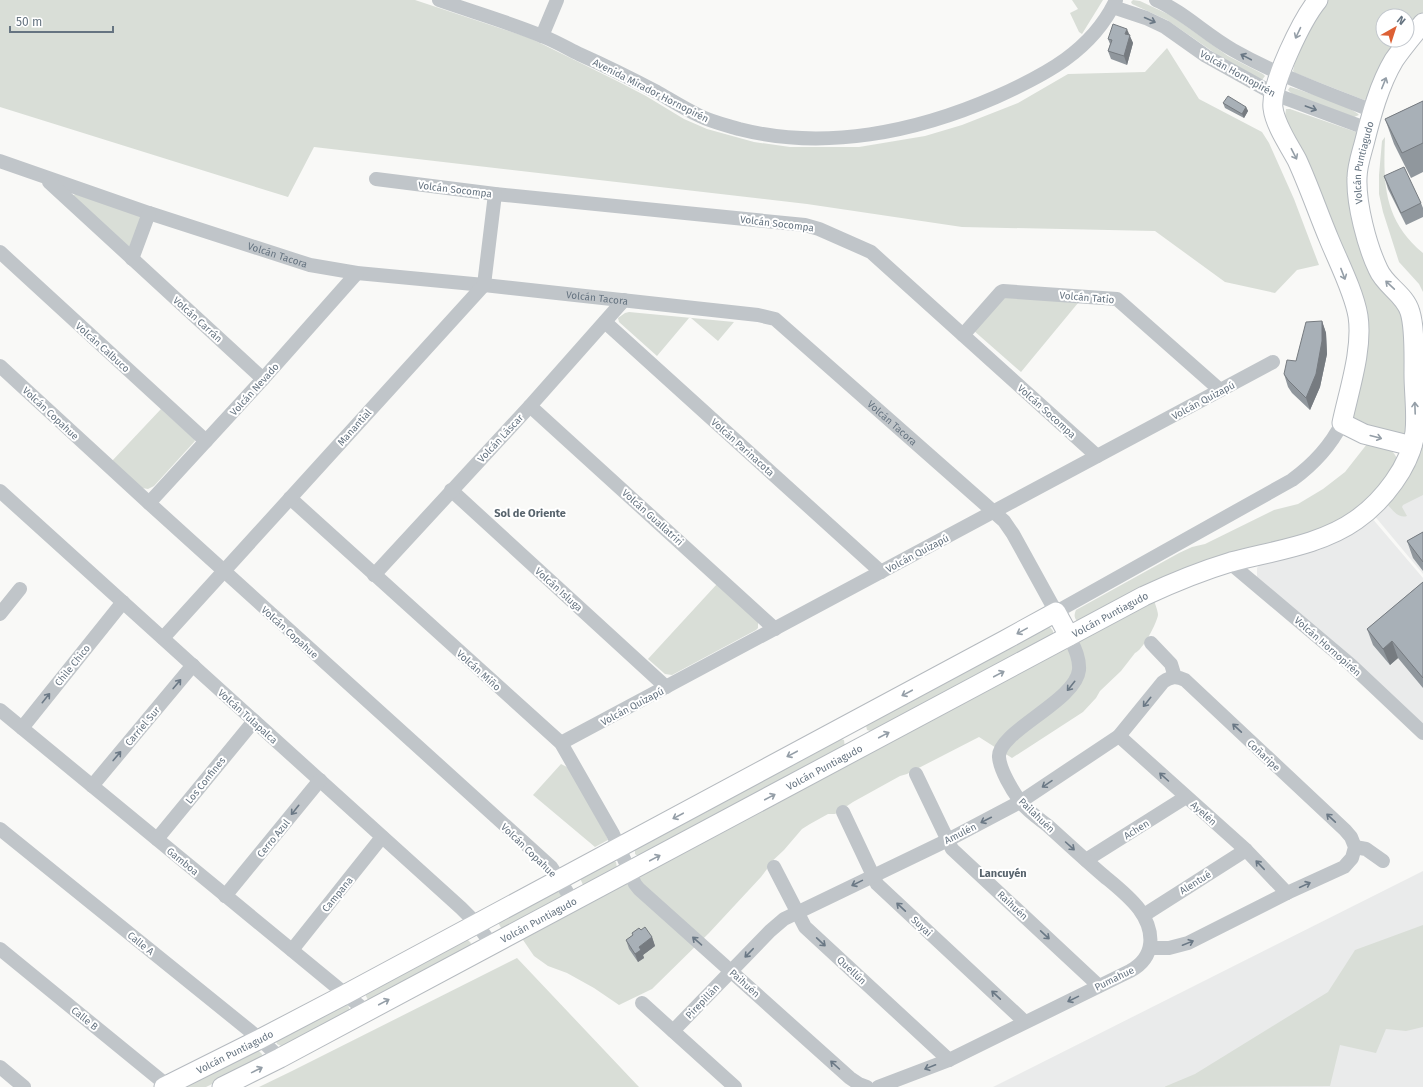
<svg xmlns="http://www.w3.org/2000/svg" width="1423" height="1087" viewBox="0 0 1423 1087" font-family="'Fira Sans',sans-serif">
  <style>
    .built { fill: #eaebeb }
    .green { fill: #d9ded7 }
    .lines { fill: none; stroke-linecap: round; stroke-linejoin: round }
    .secondary-casing { stroke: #b5babf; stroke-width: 21 }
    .minor { stroke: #c0c5c9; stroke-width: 14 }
    .secondary { stroke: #fff; stroke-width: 19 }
    .wall { fill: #90979d }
    .shaded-wall { fill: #767b80 }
    .building { fill: #a8b0b7; stroke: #767b80 }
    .oneway { stroke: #6a7885 }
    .oneway2 { stroke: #949ea7 }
    .labels { text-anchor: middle; stroke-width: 4; stroke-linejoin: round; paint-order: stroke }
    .street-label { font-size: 10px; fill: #667481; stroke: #fff }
    .neighbourhood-label { font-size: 11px; font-weight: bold; fill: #57636c; stroke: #fff }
  </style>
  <rect width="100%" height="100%" fill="#f9f9f7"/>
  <path class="built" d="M1423,325v249l-50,-60 31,-41 16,-95z
    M1371,517l52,61v148l-166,-148v-10l4,-5 59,-13z
    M1423,871v216h-430z"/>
  <path class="green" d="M0,0h415l115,38 87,43 29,15 38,23 23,10 47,13 36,5h69l66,-11 37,-11 56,-22 50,-29 77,-2 22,-24 32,51 63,33 7,11 25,56 25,66 -22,5 -22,23 -50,-11 -70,-51 -193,-4 -155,-23 -493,-57 -26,50 -288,-90z
    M1072,0h31l-21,34 -3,-2 -9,-19 8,-4z
    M1133,0l7,1 32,15 56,40 35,18 2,2 -3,4 -43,-24 -52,-36 -35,-16 -1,-2z
    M1328,0h95v12l-16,20v-16h-24v24h18l-34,59 -3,1 -69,-27 -2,-2 4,-19 25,-46z
    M1290,87c11,3 65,21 69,28l-5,2 -61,-22 -5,-5z
    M1286,109h4l69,24 -8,54 56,135v110l-2,3 -21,-2 -30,-14 -1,-3 12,-58 -77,-232 -3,-9z
    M1385,137c-2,48 -1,83 38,116v39l-4,-8 -20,-22 -16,-50 -4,-18v-19l3,-34z
    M75,194l67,22 -13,32 -56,-52z
    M1003,296l75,7 -57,69 -48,-42z
    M629,312l105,10 -16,19 -27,-23h-2l-32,38 -38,-34 -1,-4 7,-5z
    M161,409l33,30 1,2 -41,45 -6,3 -6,-1 -30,-27z
    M1423,426v69l-20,10 -1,2 5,9c-9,3 -15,-7 -21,-13z
    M1367,444c11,3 29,3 30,17l-20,32 -38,31 -262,97c-3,-4 -3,-6 -1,-11l103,-57 13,-6 13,-3 69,-34 24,-6 25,-15 22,-17z
    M717,584l41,37v7l-2,2 -84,45 -7,-1 -17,-15z
    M1154,600c1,4 4,11 4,15 -1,8 -16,36 -23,38l-14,18 -21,20 -4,7 -13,14 -71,46 -33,-21 -72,37 -7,2 -47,26 -18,12h-7l-18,10 -8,5 -18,21 -17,16v3l-6,8 -52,56 -57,56 -33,16 -25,-17 -27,-15 -19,-7 -14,-10 -13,-19z
    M1046,626l4,1 3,4v4l-180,97 -6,-2 -1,-5z
    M838,738l6,2 1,8 -206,109 -4,-3v-5z
    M561,764l8,4 38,69 1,3 -13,7 -62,-52z
    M611,860l5,2 1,6 -31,17h-3l-3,-7z
    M557,888l6,10 -59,31 -3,-1 -3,-6z
    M1423,925v102l-17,4 -20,-2 -10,24 -36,-8 -10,41 -166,1 31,-13 133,-82 27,-42z
    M466,938l5,5 -1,3 -99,56 -3,-2 -3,-6z
    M517,958l122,129h-380l33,-16z
    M345,1003l3,2 2,6 -65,35h-4l-4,-2 -1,-3z
    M257,1049l5,5 -1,6 -55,27h-19l1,-3z"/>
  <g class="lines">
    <defs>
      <g id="secondary">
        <path d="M1318,0c-15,18 -48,84 -45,108 2,17 16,37 24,52 12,26 21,53 32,79 9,22 25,53 29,77 5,33 -9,74 -16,107l22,11 48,12"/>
        <path id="s2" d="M164,1087l96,-48 86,-45 659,-354 51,-28 13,24"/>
        <path id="s3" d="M222,1087l58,-29 864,-462c28,-13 57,-25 87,-34 41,-11 90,-17 125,-42 26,-18 55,-54 59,-88 2,-19 -1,-39 -1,-58 0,-18 1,-46 -4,-62 -5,-18 -25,-26 -32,-43 -11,-23 -22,-65 -21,-91 0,-11 4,-23 7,-34 7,-28 15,-59 30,-84 9,-13 19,-25 29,-37"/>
      </g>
    </defs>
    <use href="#secondary" class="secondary-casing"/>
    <g class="minor">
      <path d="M439,0c34,12 69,22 103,36 13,5 25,12 37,18 27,12 53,25 78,38 14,8 28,17 43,24 12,6 26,9 39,13 86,22 177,3 257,-32 49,-22 96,-46 120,-97"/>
      <path d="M1156,0c28,12 50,35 77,50 44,25 92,42 140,61"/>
      <path d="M1113,7l33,11 19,9 41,29 68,38 94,35"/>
      <path d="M542,36l15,-36"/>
      <path id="s1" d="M0,161l149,52 161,52 47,8 127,12 274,30 17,4 229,202 9,13 43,78 236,-132c22,-16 38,-33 50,-57"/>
      <path d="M376,179l119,15 310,31 14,4 52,23 226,204"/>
      <path d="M49,182l214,197"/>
      <path d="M0,252l206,189"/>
      <path d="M132,259l17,-46"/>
      <path d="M605,322l276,250"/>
      <path d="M963,335l38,-43 2,-1 114,8 103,91"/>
      <path d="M0,366l149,137 402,364 8,12 14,23"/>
      <path d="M530,406l245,223"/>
      <path d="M451,490l215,197"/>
      <path d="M0,491l461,417 15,15 16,22"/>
      <path d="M290,498l271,245 52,91 22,50 4,5 211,189 9,6 8,3"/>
      <path d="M149,503l114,-124 94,-106"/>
      <path d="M1230,563l121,102 72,68"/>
      <path d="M374,575l156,-169 94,-106"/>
      <path d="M0,614l20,-25"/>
      <path d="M163,638l321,-353 11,-91"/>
      <path d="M1151,643l20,21 4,13"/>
      <path d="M0,710l367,302"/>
      <path d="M22,728l101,-126"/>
      <path d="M1119,736l127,114 41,43"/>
      <path d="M561,743l712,-381"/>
      <path d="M916,774l36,75 147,137"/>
      <path d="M92,786l101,-121"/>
      <path d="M843,812l34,72 148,138"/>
      <path d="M0,829l260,210 20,19"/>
      <path d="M157,839l97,-118"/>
      <path d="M1355,847l11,2 17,12"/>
      <path d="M1086,860l100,-63"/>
      <path d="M774,867l31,60 144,133"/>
      <path d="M225,896l95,-116"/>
      <path d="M1144,915l102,-65"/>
      <path d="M0,949l169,138"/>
      <path d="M292,950l90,-113"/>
      <path d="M642,1003l93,84"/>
      <path d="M673,1031l97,-100 14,-12 164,-79 72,-38 99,-66 44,-54c8,-6 14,-6 22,-2l160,150 6,7 4,10 -3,11 -8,9 -57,26 -99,50 -19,5h-19"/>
      <path d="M0,1067l24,20"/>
      <path d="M878,1087l71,-27 181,-89c26,-14 25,-40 9,-62 -10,-13 -23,-23 -35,-33 -20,-17 -38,-34 -57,-51 -9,-7 -21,-15 -27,-24 -8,-11 -20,-31 -21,-44 -2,-25 77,-56 80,-87 1,-12 -5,-23 -10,-34"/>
    </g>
    <use href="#secondary" class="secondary"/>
  </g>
  <path class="wall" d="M1129,35l4,8 -6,22 -16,-6 -3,-8 2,-7 -2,-5z
    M1423,101v71l-12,6 -17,-34 -9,-25z
    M1223,103l23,4 2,4 -4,7 -19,-10z
    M1384,176l37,27 2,5v9l-17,8 -18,-36z
    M1322,321l4,12 1,21 -7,33 -10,23 -18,-17 -4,-6 -4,-13 12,-13z
    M1423,532v39l-10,-13 -6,-17z
    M1423,582v106l-25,-30 -8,7 -17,-20 -6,-16z
    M641,930l11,7 3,9 -12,9 1,3 -6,4 -9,-13 -3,-9 7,-5 -1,-2z"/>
  <path class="shaded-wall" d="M1127,29l6,14 -6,22 -3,-9 1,-22z
    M1246,107l2,4 -4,7 -2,-4z
    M1322,321l4,12 1,21 -7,33 -10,23 -4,-12z
    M1392,641l6,17 -8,7 -7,-16z
    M652,937l3,9 -12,9 1,3 -6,4 -3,-8 4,-7z"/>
  <path class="building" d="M1113,24l14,5 -2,5 5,1 -6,21 -16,-5 4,-11 -4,-1z
    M1228,96l18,11 -4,7 -19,-11z
    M1423,101v42l-21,10 -17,-34z
    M1404,167l17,36 -20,10 -17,-37z
    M1322,321v20l-6,33 -10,24 -18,-18 -4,-6 3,-14 9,1 10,-39z
    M1423,532v30l-16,-21z
    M1423,582v96l-31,-37 -9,8 -16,-20z
    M645,927l7,10 -13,10 2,3 -6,4 -9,-14 7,-5 -1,-2 7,-5 2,2z"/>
  <defs><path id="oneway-shaft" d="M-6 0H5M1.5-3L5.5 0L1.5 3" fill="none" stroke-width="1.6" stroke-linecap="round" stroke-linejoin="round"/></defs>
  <g class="oneway">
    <use href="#oneway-shaft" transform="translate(1150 20) rotate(24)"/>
    <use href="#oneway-shaft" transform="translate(1246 57) rotate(-152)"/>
    <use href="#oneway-shaft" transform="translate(1311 108) rotate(20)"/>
    <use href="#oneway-shaft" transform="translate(177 684) rotate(-50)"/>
    <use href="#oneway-shaft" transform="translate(1071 686) rotate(129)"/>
    <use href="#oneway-shaft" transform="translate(46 698) rotate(-51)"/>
    <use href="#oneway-shaft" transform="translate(1147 702) rotate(129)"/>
    <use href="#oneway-shaft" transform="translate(1237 728) rotate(-137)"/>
    <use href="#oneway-shaft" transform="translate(117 756) rotate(-50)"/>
    <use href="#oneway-shaft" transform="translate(1164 777) rotate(-138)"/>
    <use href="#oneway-shaft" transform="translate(1047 784) rotate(146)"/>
    <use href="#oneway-shaft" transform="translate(295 810) rotate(129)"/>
    <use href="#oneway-shaft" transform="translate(1331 818) rotate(-137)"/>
    <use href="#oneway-shaft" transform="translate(986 820) rotate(153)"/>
    <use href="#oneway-shaft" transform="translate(1070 846) rotate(42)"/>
    <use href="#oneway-shaft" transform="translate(1260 865) rotate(-134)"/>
    <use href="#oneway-shaft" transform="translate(857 883) rotate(154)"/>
    <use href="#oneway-shaft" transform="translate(1305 885) rotate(-25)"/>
    <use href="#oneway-shaft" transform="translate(901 907) rotate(-137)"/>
    <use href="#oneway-shaft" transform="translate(1045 935) rotate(43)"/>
    <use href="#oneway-shaft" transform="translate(697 941) rotate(-139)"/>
    <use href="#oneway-shaft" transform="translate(821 942) rotate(43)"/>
    <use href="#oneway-shaft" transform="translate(1188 943) rotate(-22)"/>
    <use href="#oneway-shaft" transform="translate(749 953) rotate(134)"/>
    <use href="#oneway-shaft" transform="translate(996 995) rotate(-137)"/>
    <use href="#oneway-shaft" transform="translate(1073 999) rotate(154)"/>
    <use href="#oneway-shaft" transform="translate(835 1065) rotate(-138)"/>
    <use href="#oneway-shaft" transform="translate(930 1067) rotate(158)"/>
  </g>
  <g class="oneway2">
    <use href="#oneway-shaft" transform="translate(1298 33) rotate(115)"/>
    <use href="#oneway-shaft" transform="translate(1384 83) rotate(-68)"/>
    <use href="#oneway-shaft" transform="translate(1294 154) rotate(63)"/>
    <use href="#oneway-shaft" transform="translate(1343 274) rotate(69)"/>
    <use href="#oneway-shaft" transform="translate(1390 285) rotate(-137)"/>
    <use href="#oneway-shaft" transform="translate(1415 408) rotate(-92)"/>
    <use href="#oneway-shaft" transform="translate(1376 437) rotate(15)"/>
    <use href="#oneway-shaft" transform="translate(1022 631) rotate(151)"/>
    <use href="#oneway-shaft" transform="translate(999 674) rotate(-28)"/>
    <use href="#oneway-shaft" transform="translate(907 693) rotate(152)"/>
    <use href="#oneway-shaft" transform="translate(884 735) rotate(-28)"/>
    <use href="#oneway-shaft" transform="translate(792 754) rotate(152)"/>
    <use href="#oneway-shaft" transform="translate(770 797) rotate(-28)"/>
    <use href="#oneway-shaft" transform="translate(678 816) rotate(152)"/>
    <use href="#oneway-shaft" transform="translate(655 858) rotate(-28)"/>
    <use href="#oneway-shaft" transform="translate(384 1002) rotate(-28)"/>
    <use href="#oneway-shaft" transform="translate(257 1070) rotate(-26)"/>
  </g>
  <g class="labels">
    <g class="street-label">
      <text transform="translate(1238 73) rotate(29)" y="4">Volcán Hornopirén</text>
      <text transform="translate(651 90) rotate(27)" y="4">Avenida Mirador Hornopirén</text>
      <text dy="4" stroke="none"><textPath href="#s3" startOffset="1664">Volcán Puntiagudo</textPath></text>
      <text transform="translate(455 189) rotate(7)" y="4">Volcán Socompa</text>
      <text transform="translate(777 223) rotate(7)" y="4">Volcán Socompa</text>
      <text dy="4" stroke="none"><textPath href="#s1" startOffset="293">Volcán Tacora</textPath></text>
      <text dy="4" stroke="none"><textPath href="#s1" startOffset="616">Volcán Tacora</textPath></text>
      <text transform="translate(1087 297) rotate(5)" y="4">Volcán Tatio</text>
      <text transform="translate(198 319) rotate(42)" y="4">Volcán Carrán</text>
      <text transform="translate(103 347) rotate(42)" y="4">Volcán Calbuco</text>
      <text transform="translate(254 389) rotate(-48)" y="4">Volcán Nevado</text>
      <text transform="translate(1203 400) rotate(-28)" y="4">Volcán Quizapú</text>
      <text transform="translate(1047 411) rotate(42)" y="4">Volcán Socompa</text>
      <text transform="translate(51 413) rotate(43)" y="4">Volcán Copahue</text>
      <text dy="4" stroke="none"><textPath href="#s1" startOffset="952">Volcán Tacora</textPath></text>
      <text transform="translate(354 427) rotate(-48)" y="4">Manantial</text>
      <text transform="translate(500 438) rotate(-47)" y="4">Volcán Láscar</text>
      <text transform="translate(743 447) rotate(42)" y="4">Volcán Parinacota</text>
      <text transform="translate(653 517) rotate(42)" y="4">Volcán Guallatriri</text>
      <text transform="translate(917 553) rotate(-28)" y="4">Volcán Quizapú</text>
      <text transform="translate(559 589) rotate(42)" y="4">Volcán Isluga</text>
      <text dy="4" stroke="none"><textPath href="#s3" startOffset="1006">Volcán Puntiagudo</textPath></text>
      <text transform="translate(290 632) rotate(42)" y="4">Volcán Copahue</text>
      <text transform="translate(1328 646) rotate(41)" y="4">Volcán Hornopirén</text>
      <text transform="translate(72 665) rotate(-51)" y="4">Chile Chico</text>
      <text transform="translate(479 670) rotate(42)" y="4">Volcán Miño</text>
      <text transform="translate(632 706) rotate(-28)" y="4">Volcán Quizapú</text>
      <text transform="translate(248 716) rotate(42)" y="4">Volcán Tulapalca</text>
      <text transform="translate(142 726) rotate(-50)" y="4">Carriel Sur</text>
      <text transform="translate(1264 755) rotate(43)" y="4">Coñaripe</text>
      <text dy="4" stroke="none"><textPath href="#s3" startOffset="682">Volcán Puntiagudo</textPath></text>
      <text transform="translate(205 780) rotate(-51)" y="4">Los Confines</text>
      <text transform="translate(1204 813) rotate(42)" y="4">Ayelén</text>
      <text transform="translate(1037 815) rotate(44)" y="4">Pailahuén</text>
      <text transform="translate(1136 829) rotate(-32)" y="4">Achen</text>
      <text transform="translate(960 833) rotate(-27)" y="4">Amulén</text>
      <text transform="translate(273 838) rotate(-51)" y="4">Cerro Azul</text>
      <text transform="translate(529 850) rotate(44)" y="4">Volcán Copahue</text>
      <text transform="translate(183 861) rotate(39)" y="4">Gamboa</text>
      <text transform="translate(1195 882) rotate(-32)" y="4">Alentué</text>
      <text transform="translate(337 894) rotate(-51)" y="4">Campana</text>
      <text transform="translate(1013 905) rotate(43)" y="4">Raihuén</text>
      <text dy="4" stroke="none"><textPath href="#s3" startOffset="358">Volcán Puntiagudo</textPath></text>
      <text transform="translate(922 926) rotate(43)" y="4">Suyai</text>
      <text transform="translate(141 943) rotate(39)" y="4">Calle A</text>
      <text transform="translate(852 970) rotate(43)" y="4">Quellún</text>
      <text transform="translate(1114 978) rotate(-26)" y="4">Pumahue</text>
      <text transform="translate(745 983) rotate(42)" y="4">Paihuén</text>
      <text transform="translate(702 1001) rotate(-46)" y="4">Pirepillán</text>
      <text transform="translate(85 1018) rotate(39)" y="4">Calle B</text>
      <text dy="4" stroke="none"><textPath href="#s2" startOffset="79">Volcán Puntiagudo</textPath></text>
    </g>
    <g class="neighbourhood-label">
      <text x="530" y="517">Sol de Oriente</text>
      <text x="1003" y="877">Lancuyén</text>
    </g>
  </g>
  <g transform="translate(1395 28) rotate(39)"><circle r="19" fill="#ffffff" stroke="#c2c7cd"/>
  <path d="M0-3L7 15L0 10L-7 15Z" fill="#dd6034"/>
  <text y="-6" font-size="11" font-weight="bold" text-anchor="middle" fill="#667481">N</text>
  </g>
  <path d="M10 26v6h103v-6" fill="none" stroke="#667481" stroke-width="2"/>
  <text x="16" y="26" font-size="12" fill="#667481" stroke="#ffffff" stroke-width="3" paint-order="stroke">50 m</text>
</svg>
